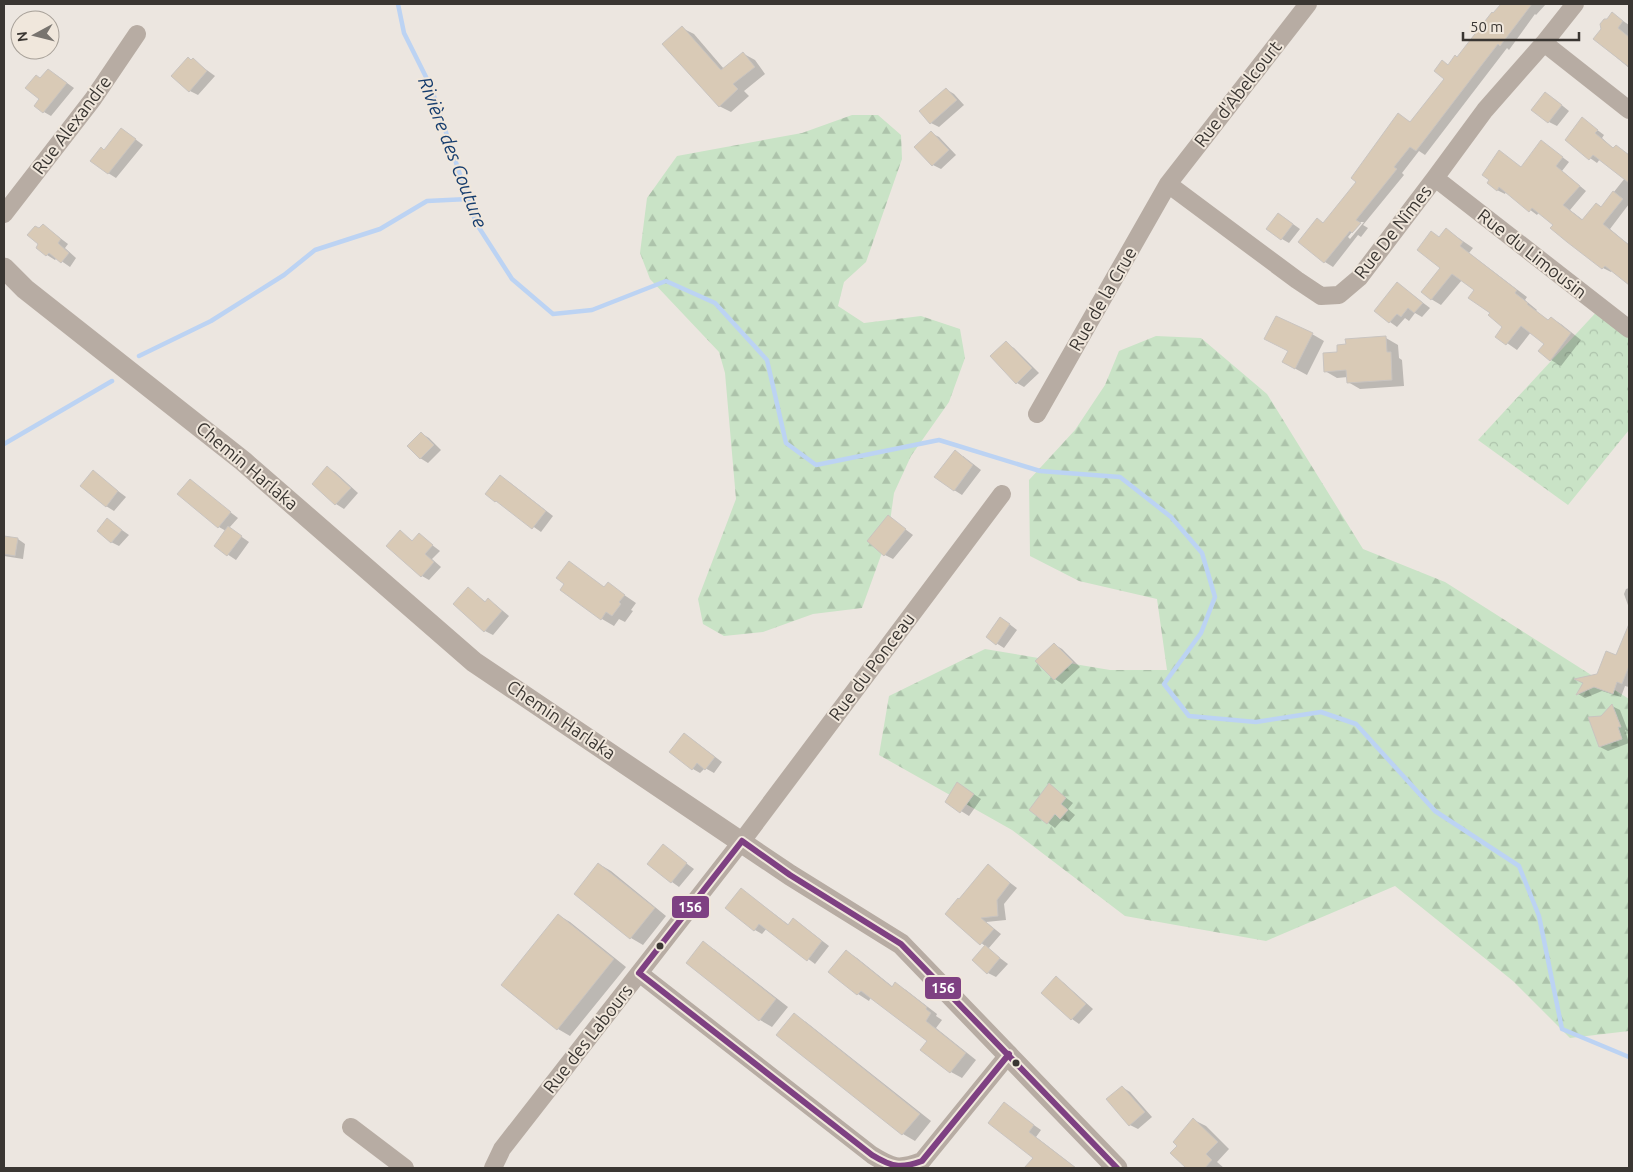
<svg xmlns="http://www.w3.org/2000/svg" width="1633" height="1172" viewBox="0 0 1633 1172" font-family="Ubuntu,sans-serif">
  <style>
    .forest { fill: url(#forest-firs) }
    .park { fill: url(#park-crowns) }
    .shadow { fill: #0003; fill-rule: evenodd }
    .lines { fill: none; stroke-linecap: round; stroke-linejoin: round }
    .stream { stroke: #bcd3f3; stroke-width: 4.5 }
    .building { fill: #d9cab6; stroke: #c9c4c0 }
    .minor { stroke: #b7aca3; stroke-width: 18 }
    .tertiary { stroke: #b7aca3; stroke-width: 21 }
    .bus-1-casing { stroke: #f0e7dc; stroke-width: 10 }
    .bus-1 { stroke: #7e4082; stroke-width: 6 }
    .bus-dot { fill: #3a3632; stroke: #f0e7dc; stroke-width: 2 }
    .labels { text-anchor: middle; stroke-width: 4; stroke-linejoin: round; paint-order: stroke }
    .street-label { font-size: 18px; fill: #3a3632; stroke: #f0e7dc }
    .water-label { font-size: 19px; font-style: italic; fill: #163d6e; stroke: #f0e7dc }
    .line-badge { stroke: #f0e7dc; stroke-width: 2 }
    .badge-label { font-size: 14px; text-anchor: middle; font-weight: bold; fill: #fff }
  </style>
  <defs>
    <pattern id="forest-firs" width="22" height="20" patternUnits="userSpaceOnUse" patternTransform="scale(1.25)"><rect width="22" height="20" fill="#c9e3c6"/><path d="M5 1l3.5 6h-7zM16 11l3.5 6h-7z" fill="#adc3ab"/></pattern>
    <pattern id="park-crowns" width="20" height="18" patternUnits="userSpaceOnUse" patternTransform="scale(1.25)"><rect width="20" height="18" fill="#c9e3c6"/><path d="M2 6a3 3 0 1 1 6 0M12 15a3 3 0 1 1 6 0" fill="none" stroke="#adc3ab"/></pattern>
  </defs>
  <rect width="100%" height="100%" fill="#ece6e0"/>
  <path class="forest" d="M852,115h26l23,20 1,24 -36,103 -22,20 -6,24 26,17 57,-7 39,13 5,29 -16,44 -38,54 -17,37 -6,43 -26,72 -49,6 -50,18 -39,4 -21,-12 -5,-25 38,-100 -11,-126 -6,-21 -69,-73 -10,-26 7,-55 30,-42 125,-23z
    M1156,336l45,2 66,56 96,155 82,33 184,117v332l-59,7 -57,-57 -118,-95 -129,55 -141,-25 -113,-86 -133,-75 10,-59 96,-47 125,21h57l-10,-71 -78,-18 -49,-25 -1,-76 46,-50 30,-45 14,-34z"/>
  <path class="park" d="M1601,307l28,22v101l-61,75 -90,-65z"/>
  <path class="shadow" d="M1502,4h44l-10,11 -1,-1 -26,36 -2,-2 -82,107 -6,-4 -17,22 2,2 -41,50 5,3 -7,9 -3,-2 -25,32 -8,-5 -25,-20 24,-18 34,-42 41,-67 12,8 35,-44 -4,-17 7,4 9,-8zM1360,222h4l-14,17 -2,-2z
    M1613,14l16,11v43l-34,-29z
    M682,28l12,6 30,35 20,-15 11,6 10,14 -21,17 5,5 -18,16 -12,-6z
    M193,60l22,16 -17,19 -8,-4z
    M56,75l18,13 -23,28 -7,-4 -3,-13v-20z
    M946,89l8,5 10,11 -25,22 -8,-4z
    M1553,98l16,13 -12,15 -8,-4z
    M1583,119l21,16 -2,3 12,11 2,-3 13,9v49l-19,25 19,16v3l-3,4v5l3,2v24l-17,-13 -1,2 -8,-4 -64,-56 -2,3 -31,-23 -1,2 -8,-4 2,-39 23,17 20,-26 27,20 -7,9 24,20 -16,19 13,10 14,-16 5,3 23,-29 -25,-19 -3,4 -7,-5z
    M122,129l21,16 -27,33 -8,-5z
    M931,133l8,4 17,18 -15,14 -8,-4z
    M1279,214l21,15 -11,14 -7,-4z
    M43,225l25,19 -3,4 11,10 -6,9 -13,-9 -2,2 -8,-5 -10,-8 3,-3v-15z
    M1447,230l26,18 -4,5 58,44 -2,3 12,10 -1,1 13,10 2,-3 10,6 20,16 -20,26 -10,-6 -5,-17 -15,-11 -14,18 -20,-14 7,-10 -13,-13 -15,-23 -14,-10 -21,25 -10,-6 11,-31 -2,-30z
    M1397,283l33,25 -8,9 -7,-4 -6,8 -4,-3 -8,9 -7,-5z
    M1312,334l12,7 -17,34 -24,-13 6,-11z
    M1386,338l12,7 1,13 3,2 2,26 -44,3 -12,-7v-5l-11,1 -12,-7z
    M1006,343l8,5 25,25 -15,14 -7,-4z
    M421,433l8,5 12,12 -13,13 -8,-5z
    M963,456l18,14 -19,25 -8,-5z
    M328,468l7,4 23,21 -14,16 -8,-5z
    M93,472l33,25 -12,14 -8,-5z
    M190,481l48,37 -9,10 20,14 -13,18 -21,-14 11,-15 -7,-4z
    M508,481l45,35 -12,16 -54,-38z
    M889,517l24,18 -20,24 -8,-4z
    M108,520l21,15 -10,11 -8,-4z
    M400,532l13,9 6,-6 21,16 -8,8 9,8 -12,13 -7,-4z
    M4,537l14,2 7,5 -2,15 -19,-3z
    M569,563l36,25 3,-4 28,19 -5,7 2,1 -8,11 -6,-3 -5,7 -12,-7 -36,-35z
    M1629,588v20l-5,-14 2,-5z
    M468,589l18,13 2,-2 8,5 13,11 -16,19 -8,-4z
    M1008,623l9,7 -13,18 -8,-5z
    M1054,644l8,5 18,18 -18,17 -7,-5z
    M1623,659l6,4v24l-4,-1 -4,11 -19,-6 -17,7 -7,-4 6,-10 -7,-4 21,-5z
    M1612,706l8,4 8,21 -3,-1 4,13 -21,8 -8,-4 -11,-29h13z
    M685,734l37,28 -8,11 -9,-5 -5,5 -7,-4z
    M1049,785l24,18 -5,6 7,6 -6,7 -6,-3 -8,9 -24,-18z
    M965,788l16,11 -12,17 -8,-5z
    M663,846l31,23 -15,18 -7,-5z
    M599,864l12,7 55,45 -23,29 -12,-7z
    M988,866l29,22 -13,16 2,16 -20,2 15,12 -13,15 20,15 -12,13 -8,-4 -3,-27 -39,-32z
    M741,889l48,36 5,-6 35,27 -14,18 -48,-36 -5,6 -7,-4z
    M558,915l12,7 56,45 -56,69 -12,-7 -55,-45z
    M703,943l12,7 73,57 -16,20 -12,-7 -73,-57z
    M846,951l11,7 36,29 2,-3 11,6 31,24 -1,2 6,4 -6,8 40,32 -14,18 -11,-6 -29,-22 7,-9 -58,-44 -2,4 -11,-7 -29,-22z
    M1056,978l8,5 29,26 -14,15 -7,-5z
    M794,1015l12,7 125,99 -16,20 -12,-7 -125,-99z
    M1122,1087l8,5 22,25 -14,12 -8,-4z
    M1004,1104l37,26 -5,7 40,31h-40l-6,-5 5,-6z
    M1194,1120l12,6 23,23 -12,13 7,6h-37l-15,-15 7,-7z"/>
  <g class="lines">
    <path class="stream" d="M398,4l6,29 27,54 45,136 36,56 41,35 39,-4 74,-29 49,22 52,57 19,83 30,22 123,-25 101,31 80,6 51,40 31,36 13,44 -14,36 -37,51 25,32 67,6 65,-10 35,12 79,87 84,55 20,50 23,113 67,28
      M139,356l72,-35 73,-46 31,-25 65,-21 47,-28 41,-2
      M4,444l108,-63"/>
  </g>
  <path class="building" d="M1501,4h31l-32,42 -2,-2 -17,22 -65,85 -6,-4 -16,20 3,2 -41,51 5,3 -9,10 -2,-2 -26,32 -26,-21 19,-24 6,5 33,-41 -5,-4 47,-65 12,9 34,-43 -10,-8 8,-11 6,5 7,-10 2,2 35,-45 1,1z
    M1612,12l11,9 -5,7 11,9v30l-36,-28 8,-10 -1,-5 4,-5h3z
    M682,26l39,44 22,-18 12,15 -22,17 5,5 -19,18 -57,-63z
    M188,57l3,3 2,-2 14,13 -18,21 -18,-16z
    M48,69l19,14 -24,30 -9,-7 5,-7 -14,-11 11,-13 4,3z
    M946,88l11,12 -27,24 -11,-13z
    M1545,92l17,13 -14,18 -17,-13z
    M1582,117l16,13 -3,3 18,15 3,-3 13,10v28l-36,-28 -4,5 -24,-20z
    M121,128l15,11 -28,35 -18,-13 11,-14 3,3z
    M931,131l18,19 -17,16 -18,-19z
    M1541,140l22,17 -7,9 24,20 -17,19 19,15 14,-17 5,4 12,-16 10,8 -20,25 26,21v40l-24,-19 -3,3 -35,-27 -17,-14 3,-3 -21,-17 -3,4 -30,-25 -2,4 -10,-8 2,-3 -7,-5 17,-25 22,17z
    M1278,213l15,11 -12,16 -15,-11z
    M43,224l18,15 -3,4 11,10 -8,10 -12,-10 -3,3 -10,-8 2,-4 -11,-9 8,-9 4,2z
    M1446,228l17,14 -3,4 57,44 -2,3 13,10 -1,1 21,16 3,-3 20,16 -21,28 -12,-10 6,-7 -23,-18 -15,19 -11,-8 7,-10 -14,-12 2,-2 -22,-15 6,-8 -22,-16 -21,26 -10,-8 19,-24 -23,-18 14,-19 8,6z
    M1397,282l26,21 -9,10 -6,-5 -7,9 -4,-3 -8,9 -15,-12z
    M1276,316l37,17 -18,36 -13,-7 6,-11 -24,-12z
    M1386,336l1,16h4l1,28 -45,3 -1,-13 -22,2 -1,-19 14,-1v-7l9,-1 -1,-5z
    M1006,341l26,27 -16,16 -26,-28z
    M421,432l13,13 -14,14 -13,-13z
    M955,450l18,15 -19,26 -20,-14z
    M327,466l24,22 -16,17 -23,-21z
    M93,470l25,21 -12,16 -26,-21z
    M500,475l46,36 -14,18 -36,-28 -1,1 -10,-8z
    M190,479l41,33 -13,16 -41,-34z
    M888,515l18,14 -22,27 -17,-15z
    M107,518l15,12 -11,13 -14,-12z
    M228,526l14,10 -15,20 -13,-10z
    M400,530l12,11 7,-8 14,12 -8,9 9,8 -13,15 -35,-31z
    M4,536l14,2 -3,18 -11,-2z
    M569,561l35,26 4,-5 17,13 -6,7 2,2 -9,12 -6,-4 -5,8 -41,-30 4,-6 -8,-6z
    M468,587l17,15 3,-4 14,13 -18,21 -31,-28z
    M1000,617l10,7 -14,21 -10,-8z
    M1629,624v42l-7,18 -5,-2 -4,12 -19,-7 -18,8 7,-12 -9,-4 23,-5 9,-23 10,4z
    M1054,643l19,19 -19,18 -19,-19z
    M1612,704l9,23h-3l4,12 -23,8 -11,-30 13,-1z
    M684,733l31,24 -10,13 -8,-7 -5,7 -23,-18z
    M957,782l17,12 -14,19 -15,-11z
    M1049,783l17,15 -5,6 7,6 -8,9 -5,-5 -8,10 -18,-14z
    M663,844l24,19 -16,20 -24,-19z
    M598,863l57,45 -25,31 -56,-45z
    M988,864l22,19 -13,17 1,16 -17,2 13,11 -14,16 -35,-31 13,-16 1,1z
    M741,888l47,37 5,-7 29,23 -15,20 -48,-37 -5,7 -29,-23z
    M558,914l56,45 -57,71 -56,-45z
    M703,941l73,58 -17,22 -73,-58z
    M985,945l15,13 -13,16 -15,-14z
    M846,950l46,37 3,-5 32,25 -1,2 5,4 -5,8 40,32 -16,20 -30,-23 7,-9 -66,-50 -4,4 -29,-23z
    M1056,976l30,28 -15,16 -30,-27z
    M794,1013l126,101 -18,21 -126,-100z
    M1122,1086l23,26 -16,14 -23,-27z
    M1004,1102l30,23 -5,7 47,36h-52l9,-10 -45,-35z
    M1193,1118l25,24 -12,12 6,6 -7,8h-19l-16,-15 7,-7 -4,-4z"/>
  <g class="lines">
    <path class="minor" d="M1544,43l85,67
      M1435,178l194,151
      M1168,184l129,96 24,16 18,-1 20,-17 76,-100 50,-68 59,-67 31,-39
      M4,214l89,-115 44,-65
      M1037,414l131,-230 140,-180
      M639,973l233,182c21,13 26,15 50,6l87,-107
      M351,1127l54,41
      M493,1168l9,-19 240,-308 260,-347"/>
    <path class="tertiary" d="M4,268l21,21 218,172 231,201 316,213 111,69 216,224"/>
    <defs>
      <path id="bus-1" d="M742,841l48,34 111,69 216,224
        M639,973l233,182c20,12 28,14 50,6l87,-107
        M639,973l103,-132"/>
    </defs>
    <use href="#bus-1" class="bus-1-casing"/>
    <use href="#bus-1" class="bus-1"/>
  </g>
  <g class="bus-dot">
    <circle cx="660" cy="946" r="4.5"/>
    <circle cx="1016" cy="1063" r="4.5"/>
  </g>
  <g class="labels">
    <g class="street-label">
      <text transform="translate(1238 94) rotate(-52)" y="6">Rue d'Abelcourt</text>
      <text transform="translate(72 125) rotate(-53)" y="6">Rue Alexandre</text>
      <text transform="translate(1393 232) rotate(-52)" y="6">Rue De Nîmes</text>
      <text transform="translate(1532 254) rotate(38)" y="6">Rue du Limousin</text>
      <text transform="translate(1103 299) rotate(-60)" y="6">Rue de la Crue</text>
      <text transform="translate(247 466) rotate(40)" y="6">Chemin Harlaka</text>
      <text transform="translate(872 667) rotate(-53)" y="6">Rue du Ponceau</text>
      <text transform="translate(561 720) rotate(34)" y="6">Chemin Harlaka</text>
      <text transform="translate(588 1039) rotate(-52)" y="6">Rue des Labours</text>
    </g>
    <g class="water-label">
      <text transform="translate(453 152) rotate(69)" y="7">Rivière des Couture</text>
    </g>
  </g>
  <g class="line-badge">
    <rect x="671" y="895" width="39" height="24" rx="5" fill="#7e4082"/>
    <rect x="924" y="976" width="38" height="24" rx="5" fill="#7e4082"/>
  </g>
  <g class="badge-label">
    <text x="690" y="912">156</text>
    <text x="943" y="993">156</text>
  </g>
  <rect width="1633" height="1172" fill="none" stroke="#3a3632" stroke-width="10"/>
  <g transform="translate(35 35) rotate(263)"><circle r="24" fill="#f0e7dc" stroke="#a7a098"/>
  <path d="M0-4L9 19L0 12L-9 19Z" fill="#78746f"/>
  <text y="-8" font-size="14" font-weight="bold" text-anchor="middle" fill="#3a3632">N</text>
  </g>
  <path d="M1463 32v8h116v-8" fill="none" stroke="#3a3632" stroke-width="2.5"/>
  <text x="1470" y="32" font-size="15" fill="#3a3632" stroke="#f0e7dc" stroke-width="4" paint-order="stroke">50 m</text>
</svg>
